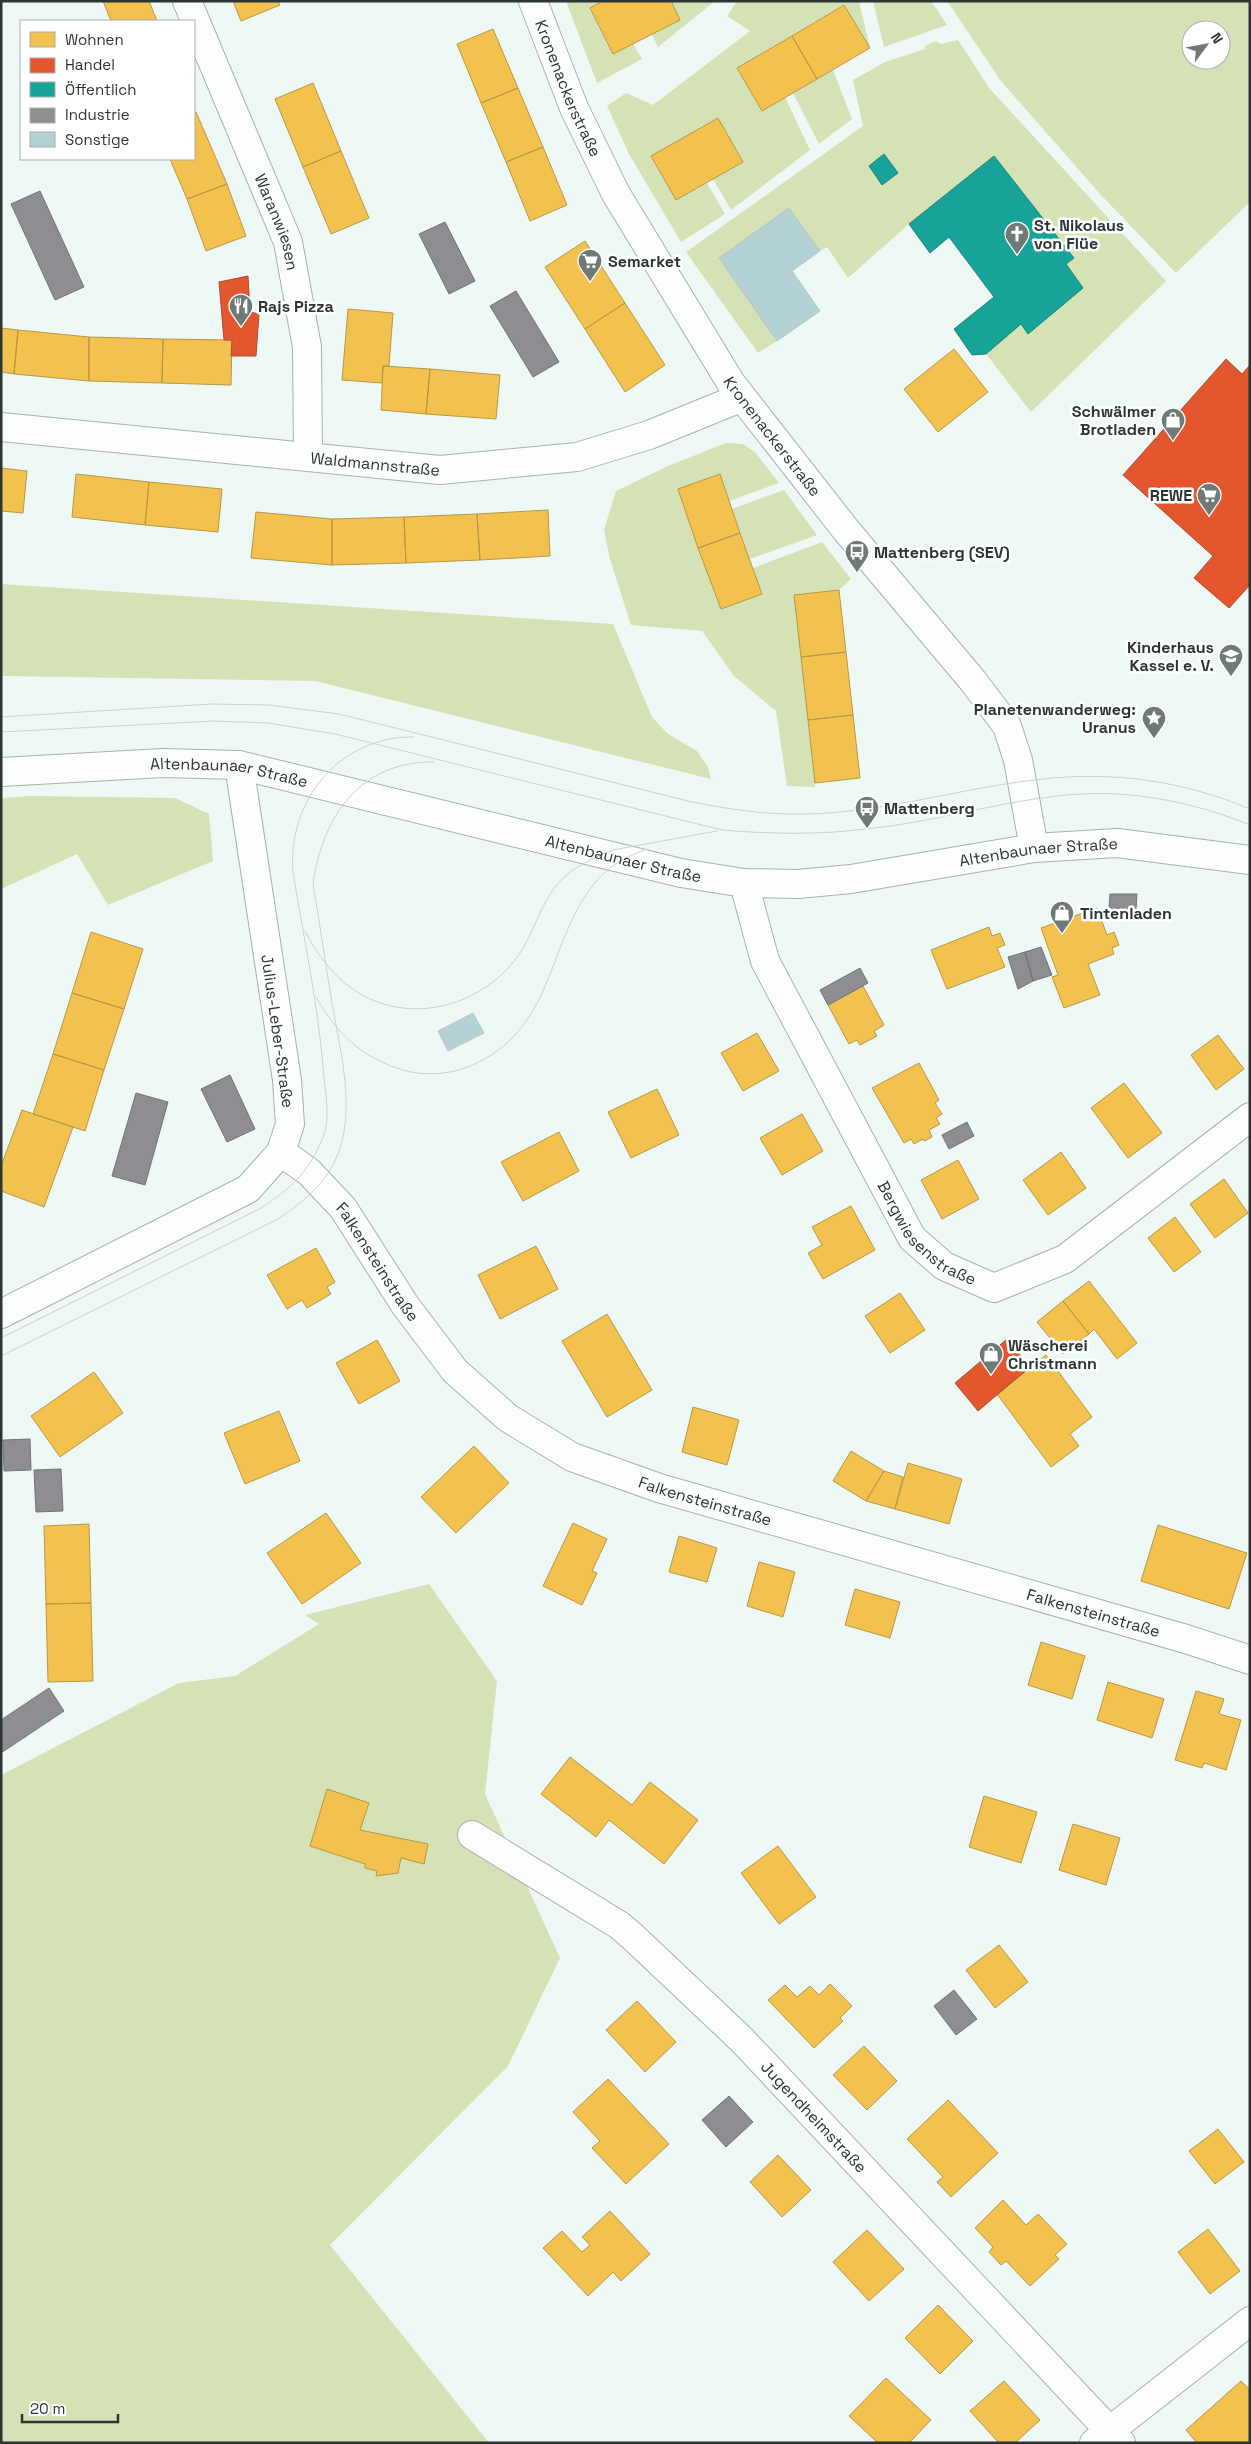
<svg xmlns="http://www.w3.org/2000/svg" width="1251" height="2444" viewBox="0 0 1251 2444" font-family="'Space Grotesk',sans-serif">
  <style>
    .green { fill: #d4e2b5; fill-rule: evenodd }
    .homes { fill: #f2c14e; stroke: #b69746 }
    .shops { fill: #e4572e; stroke: #ac4d30 }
    .public { fill: #17a398; stroke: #1d827a }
    .industry { fill: #8d8d92; stroke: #707376 }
    .building { fill: #b4d2d4; stroke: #bac4c3 }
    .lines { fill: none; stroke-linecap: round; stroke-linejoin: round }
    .minor-casing { stroke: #a7b0ae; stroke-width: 30 }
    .major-casing { stroke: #a7b0ae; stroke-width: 30 }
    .minor { stroke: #fcfefe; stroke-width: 28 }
    .major { stroke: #fcfefe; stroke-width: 28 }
    .tram { stroke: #cdd0cf; stroke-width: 1 }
    .labels { text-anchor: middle; stroke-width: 5; stroke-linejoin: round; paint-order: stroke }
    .street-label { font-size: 16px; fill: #2b3533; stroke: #fff }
    .poi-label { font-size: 16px; font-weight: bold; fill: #2b3533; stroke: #fff; text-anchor: start }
  </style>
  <rect width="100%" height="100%" fill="#eef9f6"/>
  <path class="green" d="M566,1h37l-13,7 23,46 20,-10 9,15 -45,24z
    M671,1h44l-57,46 -6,-13 28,-14z
    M737,1h122l11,47 -27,-43 -106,63 25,43 23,-14 25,53 -79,60 -18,-31 30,-17 -25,-44 -66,38 24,44 31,-17 18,31 -44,28 -52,-88 -22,-48 19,-13 27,12 97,-74 -23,-15z
    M873,1h58l16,24 -63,22z
    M947,1h303v201l-74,71 -75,-78 -100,-114zM1191,30h30v30h-30z
    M958,40l32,49 176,192 -135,131 -45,-58 35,-30 45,-60 8,-7 -80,-100 -85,67 -61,54 -21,-31 -7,4 -31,-43 -12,133 -19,12 -72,-101 177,-126 -10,-46 32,-18 40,-13v-3l11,-5 5,3z
    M833,70l19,49 -33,25 -26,-51z
    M726,443l17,1 12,8 24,31 -50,18 -10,-27 -41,15 43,120 41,-15 -9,-26 69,-26 29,37 -12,11 -45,5 21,192 -28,-1 -11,-75 -42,-35 -32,-45 -71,-6 -21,-66 -6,-29 12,-39 52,-25z
    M784,490l33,45 -67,24 -18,-50z
    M1,584l612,40 39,93 16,17 29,17 11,16 3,12 -396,-98 -314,-5z
    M30,796l145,2 34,16 4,47 -105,44 -31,-51 -76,35v-91z
    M429,1584l68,97 -12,113 75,164 -52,108 -178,179 159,198h-488v-668l178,-92 56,-7 84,-52 -14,-9z"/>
  <path class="homes" d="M103,1h46l8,20h-46z
    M233,1h45l2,4 -39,16z
    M603,1h68l9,19 -67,34 -23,-46z
    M844,5l26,43 -53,31 -25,-43z
    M493,29l25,59 -37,15 -24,-59z
    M792,36l25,43 -55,32 -25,-43z
    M313,83l28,68 -38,16 -28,-68z
    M518,88l25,59 -37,15 -25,-59z
    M196,112l31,72 -40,15 -17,-40h24v-46z
    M718,118l25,44 -67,38 -25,-44z
    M543,147l24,58 -37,16 -24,-59z
    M341,151l28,67 -38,16 -28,-67z
    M227,184l19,52 -40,15 -19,-52z
    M585,241l40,62 -40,26 -40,-62z
    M625,303l40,62 -40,27 -40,-63z
    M348,309l45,4 -4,53h-6l-1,17 -40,-3z
    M1,328l17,2 -4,44 -13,-2z
    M18,330l71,7v44l-75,-7z
    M89,337l74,2 -1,44 -73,-2z
    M163,339l69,1 -1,45 -69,-2z
    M954,349l34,43 -50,40 -34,-43z
    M383,366l47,3 -4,45 -45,-4z
    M430,369l70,6 -4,44 -70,-5z
    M1,468l26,3 -4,42 -22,-2z
    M76,474l73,8 -4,43 -73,-8z
    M720,474l20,59 -42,15 -20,-59z
    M149,482l73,7 -4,43 -73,-7z
    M548,510l2,46 -70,4 -3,-46z
    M256,512l76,7v46l-81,-7z
    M477,514l3,46 -74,3 -2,-46z
    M404,517l2,46 -74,2v-46z
    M740,533l22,61 -41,15 -23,-61z
    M839,590l7,62 -45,5 -7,-62z
    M846,652l7,63 -45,5 -7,-63z
    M853,715l7,63 -45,5 -7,-63z
    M1097,908l10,27 7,-3 5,13 -7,3 2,6 -26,10 12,31 -36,13 -12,-31 6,-2 -17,-47z
    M989,927l3,9 8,-3 5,12 -8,3 8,19 -58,22 -16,-39z
    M91,932l52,17 -19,60 -52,-16z
    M863,986l21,39 -10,6 3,5 -17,9 -3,-5 -8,4 -21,-39z
    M72,993l52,16 -20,61 -51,-16z
    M757,1033l22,38 -36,20 -22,-38z
    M1218,1035l26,34 -28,21 -25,-35z
    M53,1054l51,16 -19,61 -52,-17z
    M919,1063l20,37 -4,3 7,11 -6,4 4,6 -11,6 3,7 -8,4 -1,-2 -9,5 -3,-5 -7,4 -32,-55z
    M1124,1083l38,50 -34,25 -37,-50z
    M657,1089l22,46 -48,23 -23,-46z
    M22,1110l51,17 -29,80 -43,-16v-25z
    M802,1114l21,37 -41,24 -22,-37z
    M559,1132l20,39 -56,30 -22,-39z
    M1061,1152l25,36 -38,27 -25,-35z
    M958,1160l21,39 -37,20 -21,-39z
    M1224,1179l24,34 -33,25 -25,-34z
    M851,1206l24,44 -52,29 -15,-26 14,-8 -10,-18z
    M1175,1217l26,35 -27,20 -26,-34z
    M536,1246l22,43 -58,30 -22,-44z
    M316,1248l19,34 -8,5 4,7 -24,14 -5,-8 -15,9 -20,-34z
    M1089,1281l48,62 -20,16 -23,-30 -5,5 -26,-33z
    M900,1293l25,37 -35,23 -25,-37z
    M1063,1301l26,33 -26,20 -26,-32z
    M607,1314l45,76 -45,27 -45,-76z
    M377,1340l23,41 -41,23 -23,-41z
    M1046,1355l46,62 -22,17 9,12 -28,21 -54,-73z
    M94,1372l29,41 -63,44 -29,-41z
    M693,1407l46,13 -12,45 -45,-13z
    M279,1411l21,50 -55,23 -21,-51z
    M474,1446l35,37 -53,50 -35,-36z
    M851,1451l33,20 -18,30 -33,-20z
    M908,1463l54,16 -13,45 -54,-15z
    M884,1471l19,6 -8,32 -29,-8z
    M326,1513l35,50 -59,41 -35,-51z
    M573,1523l34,16 -15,32 5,2 -15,32 -39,-19z
    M89,1524l2,79 -45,1 -2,-78z
    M1158,1525l89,28 -18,56 -88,-28z
    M679,1536l38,12 -10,34 -38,-10z
    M759,1562l36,10 -12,45 -36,-11z
    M855,1589l45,13 -10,36 -45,-13z
    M91,1603l2,78 -45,1 -2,-78z
    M1041,1642l44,14 -13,43 -44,-14z
    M1108,1682l56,17 -12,39 -55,-18z
    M1196,1691l28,8 -5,15 22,6 -15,50 -22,-7 -2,5 -27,-8z
    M570,1757l62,48 18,-23 48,38 -34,44 -55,-44 -13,17 -55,-43z
    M327,1789l42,14 -9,27 68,14 -4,20 -23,-6 -3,15 -22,3 1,-5 -12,-3v-4l-55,-18z
    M984,1796l53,16 -16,51 -52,-16z
    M1073,1824l47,14 -14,47 -47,-15z
    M778,1846l38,51 -37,27 -38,-51z
    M999,1945l29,37 -33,26 -29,-38z
    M830,1984l22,22 -12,12 3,3 -29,27 -46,-48 17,-15 12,12 13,-11 9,9z
    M637,2001l39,41 -31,30 -39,-42z
    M864,2046l33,35 -30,29 -34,-35z
    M608,2079l61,65 -43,40 -34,-36 8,-7 -27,-29z
    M948,2100l50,53 -47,44 -14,-15 6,-5 -36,-38z
    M1218,2129l26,33 -29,22 -26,-33z
    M778,2155l33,35 -29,27 -32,-35z
    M1003,2200l23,25 12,-11 29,30 -12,11 4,4 -29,27 -24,-25 -5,4 -12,-13 4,-5 -18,-19z
    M610,2211l40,43 -29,27 -8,-9 -25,24 -45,-48 19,-17 20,21 8,-7 -8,-8z
    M1208,2229l32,42 -30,23 -32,-42z
    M867,2230l37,39 -35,32 -36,-39z
    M938,2305l35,36 -33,33 -35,-36z
    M886,2378l45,42 -22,23h-31l-29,-27z
    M1004,2381l36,39 -25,23h-16l-29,-32z
    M1241,2381l9,9v53h-53l-11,-13z"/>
  <path class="shops" d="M248,276l2,36 9,2 -3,42h-25l1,-16h-8l-5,-58z
    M1226,359l16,15 8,-9v220l-21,23 -35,-30 19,-22 -90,-81z
    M1007,1339l23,28 -52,44 -23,-28z"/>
  <path class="public" d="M884,154l14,19 -16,12 -13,-19z
    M994,156l80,102 -8,6 17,24 -55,46 -7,-10 -35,30 -14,1 -18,-26 40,-32 -45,-60 -19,16 -21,-29z"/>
  <path class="industry" d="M40,191l44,96 -29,13 -44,-96z
    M445,222l30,59 -26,13 -30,-60z
    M516,291l43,71 -26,15 -43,-71z
    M1110,894h27l-1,15 -27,-1z
    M1041,947l11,28 -19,6 -8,-29z
    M1025,952l8,29 -15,8 -10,-32z
    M860,968l8,15 -40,22 -8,-15z
    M230,1075l25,54 -28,13 -26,-53z
    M136,1093l32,9 -23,83 -33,-9z
    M967,1122l7,14 -25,13 -7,-14z
    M30,1439l1,31 -27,1 -1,-31z
    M61,1469l2,42 -27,1 -2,-42z
    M49,1688l15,23 -63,42v-33z
    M954,1990l23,29 -21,16 -22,-29z
    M729,2096l24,26 -27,25 -24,-27z"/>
  <path class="building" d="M789,208l31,43 -28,20 28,40 -43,30 -58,-83z
    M473,1013l11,20 -36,18 -10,-20z"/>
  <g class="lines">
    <defs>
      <g id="minor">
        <path id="s1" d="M187,1l101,241 19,105 1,108"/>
        <path id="s2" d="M533,1l41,107 42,86 115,189 115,147 127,151 34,45 11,34 16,88"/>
        <path id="s3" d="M1,427l439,43 137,-13 72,-22 91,-37"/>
        <path id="s4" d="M744,883l21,78 147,277 32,28 50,22 71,-29 185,-142"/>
        <path id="s5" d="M281,1152l28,20 34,36 62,97 50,66 53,47 64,39 87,31 527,151 64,21"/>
        <path d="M1,1314l247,-125 33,-37 9,-28 -3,-44 -48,-315"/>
        <path id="s6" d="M472,1835l147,90 14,12 109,103 379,403"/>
        <path d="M1094,2443l156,-122"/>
      </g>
      <g id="major">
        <path id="s7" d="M1,772l162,-9 76,2 442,108 63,10 54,1 53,-5 183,-31 83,-5 133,17"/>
      </g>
    </defs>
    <use href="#minor" class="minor-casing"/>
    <use href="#major" class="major-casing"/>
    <use href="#minor" class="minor"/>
    <use href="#major" class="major"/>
    <path class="tram" d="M1,717l210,-13 58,1 70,9 353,88c36,7 74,13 112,12 81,-1 159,-27 239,-35 71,-8 141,2 207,30
      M1,732l212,-11 55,2 67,11 387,96c48,4 96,5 144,-1 64,-6 127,-26 191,-33 65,-8 132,4 193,29
      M305,931c19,36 44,65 86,75 48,11 101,-11 129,-53 17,-26 23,-60 49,-80 13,-10 29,-17 44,-23l104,-19
      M316,997c21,37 45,60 87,73 23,7 52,4 74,-7 81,-40 69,-125 122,-185 13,-14 31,-23 48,-29
      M1,1338l260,-130c31,-20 52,-40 64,-77 4,-16 1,-36 -1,-53 -5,-69 -20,-138 -31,-206 -6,-71 47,-136 120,-135
      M1,1356l277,-137c22,-15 44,-32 56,-56 25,-50 5,-115 -3,-166 -6,-38 -12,-76 -18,-114 10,-67 47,-122 121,-121"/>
  </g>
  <defs>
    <symbol id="church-pin" viewBox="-11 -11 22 30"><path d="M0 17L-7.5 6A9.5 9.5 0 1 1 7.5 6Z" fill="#6f7a77" stroke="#fff"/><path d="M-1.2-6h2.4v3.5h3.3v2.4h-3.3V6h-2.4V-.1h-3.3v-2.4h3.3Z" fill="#fff"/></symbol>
    <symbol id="supermarket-pin" viewBox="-11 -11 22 30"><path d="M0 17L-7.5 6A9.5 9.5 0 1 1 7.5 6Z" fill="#6f7a77" stroke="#fff"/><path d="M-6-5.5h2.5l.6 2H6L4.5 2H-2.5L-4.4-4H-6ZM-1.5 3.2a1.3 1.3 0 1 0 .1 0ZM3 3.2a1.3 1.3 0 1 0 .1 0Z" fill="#fff"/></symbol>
    <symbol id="restaurant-pin" viewBox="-11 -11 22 30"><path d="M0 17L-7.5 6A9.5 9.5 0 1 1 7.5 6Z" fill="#6f7a77" stroke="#fff"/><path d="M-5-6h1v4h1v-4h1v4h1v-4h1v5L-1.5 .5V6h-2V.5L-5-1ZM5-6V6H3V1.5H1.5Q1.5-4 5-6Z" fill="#fff"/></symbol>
    <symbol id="shop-pin" viewBox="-11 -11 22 30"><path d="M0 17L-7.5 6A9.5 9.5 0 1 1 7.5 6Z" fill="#6f7a77" stroke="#fff"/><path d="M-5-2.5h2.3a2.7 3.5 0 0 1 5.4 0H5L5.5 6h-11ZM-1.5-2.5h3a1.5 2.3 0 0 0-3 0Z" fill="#fff"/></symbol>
    <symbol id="bus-pin" viewBox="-11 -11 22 30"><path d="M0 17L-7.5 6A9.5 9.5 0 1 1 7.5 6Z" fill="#6f7a77" stroke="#fff"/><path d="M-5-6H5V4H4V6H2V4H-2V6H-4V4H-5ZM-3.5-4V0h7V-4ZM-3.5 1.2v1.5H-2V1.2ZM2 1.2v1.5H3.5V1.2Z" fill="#fff"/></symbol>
    <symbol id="school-pin" viewBox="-11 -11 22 30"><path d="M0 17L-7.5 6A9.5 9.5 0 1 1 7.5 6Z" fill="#6f7a77" stroke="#fff"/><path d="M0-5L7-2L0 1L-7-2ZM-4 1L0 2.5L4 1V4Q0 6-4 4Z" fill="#fff"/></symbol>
    <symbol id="sight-pin" viewBox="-11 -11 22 30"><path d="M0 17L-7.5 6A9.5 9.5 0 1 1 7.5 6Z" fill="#6f7a77" stroke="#fff"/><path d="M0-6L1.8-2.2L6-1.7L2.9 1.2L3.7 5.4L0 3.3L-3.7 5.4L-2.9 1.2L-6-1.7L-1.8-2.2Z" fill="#fff"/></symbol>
  </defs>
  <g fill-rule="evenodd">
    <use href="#church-pin" x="1003" y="220" width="28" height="38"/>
    <use href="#supermarket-pin" x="576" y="247" width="28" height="38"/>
    <use href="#restaurant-pin" x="227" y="292" width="28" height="38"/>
    <use href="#shop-pin" x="1159" y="406" width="28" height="38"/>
    <use href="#supermarket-pin" x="1195" y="481" width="28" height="38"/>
    <use href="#bus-pin" x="843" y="538" width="28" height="38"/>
    <use href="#school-pin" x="1217" y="642" width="28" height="38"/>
    <use href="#sight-pin" x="1140" y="704" width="28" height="38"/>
    <use href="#bus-pin" x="853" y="794" width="28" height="38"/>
    <use href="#shop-pin" x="1048" y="899" width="28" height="38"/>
    <use href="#shop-pin" x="977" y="1340" width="28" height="38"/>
  </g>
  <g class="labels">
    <g class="street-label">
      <text dy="6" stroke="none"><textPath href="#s2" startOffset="94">Kronenackerstraße</textPath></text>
      <text dy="6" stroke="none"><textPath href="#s1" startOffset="239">Waranwiesen</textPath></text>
      <text dy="6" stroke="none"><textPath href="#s2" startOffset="499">Kronenackerstraße</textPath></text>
      <text dy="6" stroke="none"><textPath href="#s3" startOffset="376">Waldmannstraße</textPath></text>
      <text dy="6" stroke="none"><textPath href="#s7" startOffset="229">Altenbaunaer Straße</textPath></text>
      <text dy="6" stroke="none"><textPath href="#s7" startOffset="1054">Altenbaunaer Straße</textPath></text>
      <text dy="6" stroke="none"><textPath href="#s7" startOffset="634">Altenbaunaer Straße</textPath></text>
      <text transform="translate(278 1031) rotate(82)" y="6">Julius-Leber-Straße</text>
      <text dy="6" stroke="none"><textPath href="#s4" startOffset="401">Bergwiesenstraße</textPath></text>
      <text dy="6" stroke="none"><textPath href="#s5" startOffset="148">Falkensteinstraße</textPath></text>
      <text dy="6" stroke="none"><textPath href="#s5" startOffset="568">Falkensteinstraße</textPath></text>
      <text dy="6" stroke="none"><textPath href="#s5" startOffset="972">Falkensteinstraße</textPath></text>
      <text dy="6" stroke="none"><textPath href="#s6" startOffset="446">Jugendheimstraße</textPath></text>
    </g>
    <g class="poi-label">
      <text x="1034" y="231">St. Nikolaus<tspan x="1034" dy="18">von Flüe</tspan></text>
      <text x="608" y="267">Semarket</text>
      <text x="258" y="312">Rajs Pizza</text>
      <text x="1156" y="417" text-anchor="end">Schwälmer<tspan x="1156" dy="18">Brotladen</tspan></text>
      <text x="1192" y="501" text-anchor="end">REWE</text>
      <text x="874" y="558">Mattenberg (SEV)</text>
      <text x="1214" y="653" text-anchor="end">Kinderhaus<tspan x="1214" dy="18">Kassel e. V.</tspan></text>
      <text x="1136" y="715" text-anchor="end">Planetenwanderweg:<tspan x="1136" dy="18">Uranus</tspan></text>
      <text x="884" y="814">Mattenberg</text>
      <text x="1080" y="919">Tintenladen</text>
      <text x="1008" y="1351">Wäscherei<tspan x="1008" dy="18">Christmann</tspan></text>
    </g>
  </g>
  <rect width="1251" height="2444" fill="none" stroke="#2b3533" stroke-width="5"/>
  <rect x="20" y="20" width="175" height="140" fill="#ffffff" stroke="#aaaead"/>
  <rect x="30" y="32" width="25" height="15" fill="#f2c14e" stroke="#aaaead"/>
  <text x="65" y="45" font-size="15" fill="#2b3533">Wohnen</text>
  <rect x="30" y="58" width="25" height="15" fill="#e4572e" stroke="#aaaead"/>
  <text x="65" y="70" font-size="15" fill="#2b3533">Handel</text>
  <rect x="30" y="82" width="25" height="15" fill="#17a398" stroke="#aaaead"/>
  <text x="65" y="95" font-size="15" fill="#2b3533">Öffentlich</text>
  <rect x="30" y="108" width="25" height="15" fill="#8d8d92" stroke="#aaaead"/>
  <text x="65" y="120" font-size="15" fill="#2b3533">Industrie</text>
  <rect x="30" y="132" width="25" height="15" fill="#b4d2d4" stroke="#aaaead"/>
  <text x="65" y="145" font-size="15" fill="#2b3533">Sonstige</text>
  <g transform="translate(1206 45) rotate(58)"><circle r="24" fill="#ffffff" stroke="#aaaead"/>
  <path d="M0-4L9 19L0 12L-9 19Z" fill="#6f7a77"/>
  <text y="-8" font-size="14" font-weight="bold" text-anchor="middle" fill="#2b3533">N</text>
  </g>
  <path d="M22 2414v8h96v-8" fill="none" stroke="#2b3533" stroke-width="2.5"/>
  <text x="30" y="2414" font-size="15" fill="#2b3533" stroke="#ffffff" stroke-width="4" paint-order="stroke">20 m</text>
</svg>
